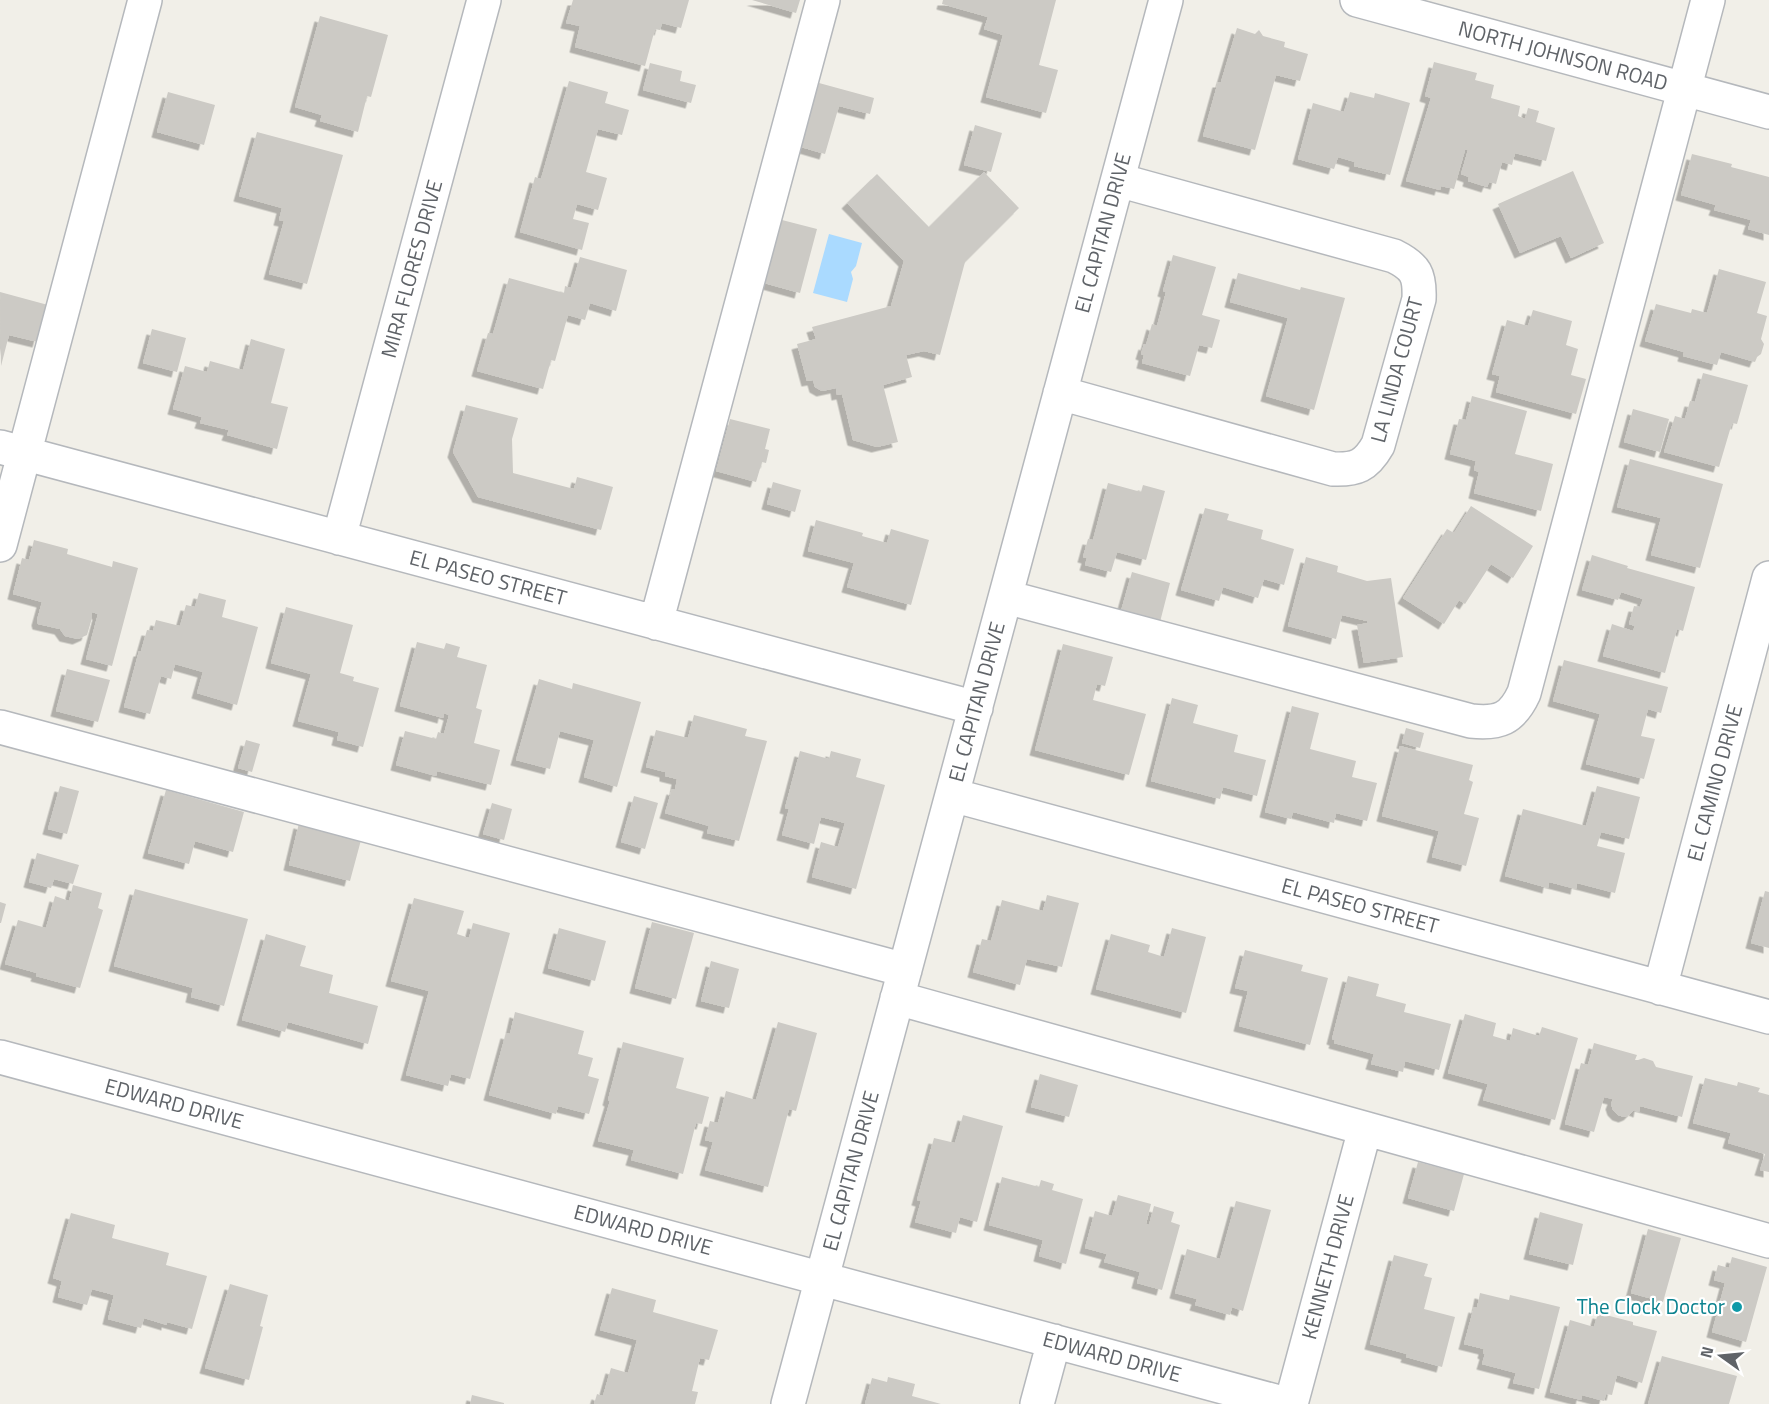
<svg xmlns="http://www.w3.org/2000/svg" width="1769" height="1404" viewBox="0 0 1769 1404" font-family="'Titillium Web',sans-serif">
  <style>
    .water { fill: #aadaff }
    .building { fill: #cccac5; filter: url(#shadow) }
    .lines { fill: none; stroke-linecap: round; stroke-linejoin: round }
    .minor-casing { stroke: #b5b8bc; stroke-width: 36 }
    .minor { stroke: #fff; stroke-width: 33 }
    .culture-dot { fill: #0f9aa8; stroke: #fff; stroke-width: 2 }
    .labels { text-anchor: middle; stroke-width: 4.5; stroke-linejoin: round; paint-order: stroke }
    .street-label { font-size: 21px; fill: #5f6368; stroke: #fff }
    .culture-label { font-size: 21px; fill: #0d838f; stroke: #fff; text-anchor: end }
  </style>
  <defs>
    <filter id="shadow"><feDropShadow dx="-5.5" dy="5.5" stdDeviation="0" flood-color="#0004"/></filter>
  </defs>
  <rect width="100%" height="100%" fill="#f1efe8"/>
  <path class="water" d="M829,234l33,9 -6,23 -5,6 2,7 -6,23 -34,-9z"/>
  <path class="building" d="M573,0h116l-8,28 -19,-5 -2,7 -5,-1 -10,37 -70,-19 5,-21 -14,-3z
    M752,0h48l-4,13z
    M943,0h113l-17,65 19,5 -12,43 -60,-16 17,-62 -19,-6 4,-12 -46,-13z
    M320,16l68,19 -17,62 -4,-1 -9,36 -38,-11 2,-6 -27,-8z
    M1237,28l18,6 4,-4 4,6 22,6 -1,5 24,7 -8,27 -24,-6 -21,75 -52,-14 15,-54h3z
    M1434,62l43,11 -2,7 19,5 -3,13 29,8 -2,10 7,3 3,-11 11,3 -3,11 19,6 -9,33 -31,-8 -3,12 -10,-3 -6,22 -7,-2 -2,5 -19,-6 1,-4 -8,-3 7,-24h-3l-11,39 -13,-3 -1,4 -34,-9 25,-83 -6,-2z
    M650,63l32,8 -2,10 16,4 -5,18 -48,-13z
    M569,81l39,11 -3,11 24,7 -7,25 -24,-6 -12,43 21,6 -9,32 -21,-6 -4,15 16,4 -7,27 -62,-18 15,-55 6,2z
    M819,83l55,15 -4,16 -31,-8 -14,48 -24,-7z
    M168,92l47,13 -11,40 -47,-13z
    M1350,92l24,6 1,-5 35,10 -20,72 -36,-9 1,-4 -17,-5 -4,12 -36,-10 15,-56 31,9z
    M975,125l27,8 -11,39 -27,-7z
    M257,132l86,23 -36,129 -38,-10 15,-53 -5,-1 3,-12 -43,-12z
    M1692,154l40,10 -1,3 38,10v58l-21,-6 3,-9 -37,-10 2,-5 -35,-10z
    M1573,171l31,72 -33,15 -10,-22 -41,17 -22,-49z
    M984,172l35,36 -54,54 -25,93 -16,-4 -18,4 6,22 -29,8 15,57 -21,5 -24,-7 -11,-46 -5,1 -1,-7 -14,3 -7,-4 -2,-7 -6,1 -10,-37 19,-5 -4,-12 79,-21 13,-45 -57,-58 30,-29 52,53z
    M782,220l35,9 -17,64 -36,-10z
    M1173,255l43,12 -14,48 18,5 -8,28 -13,-3 -9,31 -48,-13 2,-8 -3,-1 3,-10 2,1 6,-21 5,2 9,-34 -3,-1z
    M580,257l47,13 -11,41 -26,-8 -5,17 -17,-5 -13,46 -4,-1 -8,29 -66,-18 11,-38 5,1 16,-56 55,15 1,-7 6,2z
    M1719,269l47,13 -9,31 10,3 -6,23 3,5 -3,10 -4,3 -2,5 -34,-10 -4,13 -34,-9 1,-4 -39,-11 11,-37 35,9 1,-4 15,4z
    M1238,273l62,17 1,-3 44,11 -31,112 -48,-14 22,-78 -58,-16z
    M0,292l48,13 -10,37 -29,-7 -8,31z
    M1533,310l39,11 -6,24 12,4 -7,26 15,4 -10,35 -80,-22 4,-16 -8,-2 15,-54 21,6z
    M152,329l34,9 -9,34 -34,-9z
    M251,339l34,10 -14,54 17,4 -11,42 -50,-14 2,-5 -29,-7 2,-6 -29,-8 12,-43 22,6 3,-11 33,9z
    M1703,373l45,12 -11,39 -5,-1 -13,44 -55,-15 11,-36 10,3 5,-18 5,1z
    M1472,396l55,15 -12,43 38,10 -12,47 -67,-18 5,-21 -5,-2 2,-9 -26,-7 9,-35 7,1z
    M466,405l52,13 -6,21 1,34 61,16 3,-12 36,10 -12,43 -123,-33 -25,-45z
    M1633,409l36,10 -9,33 -36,-10z
    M730,419l40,10 -5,20 4,1 -3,13 -4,-1 -6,20 -40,-11z
    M1630,459l93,25 -23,84 -49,-13 10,-37 -44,-11z
    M773,482l28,8 -6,22 -28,-8z
    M1108,483l33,9 2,-7 22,6 -19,69 -29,-8 -6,20 -26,-7 2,-7 -4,-1 5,-18 5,1z
    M1471,506l62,40 -20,32 -22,-14 -26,40 -6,-4 -15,24 -41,-26 44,-69 7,4z
    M1205,508l24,6 -2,6 36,10 -2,9 33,10 -10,36 -20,-6 -6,19 -35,-11 -4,14 -38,-11z
    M816,520l47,13 -1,3 25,7 4,-14 38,11 -18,65 -64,-18 7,-24 -46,-12z
    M34,540l34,9 -1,5 45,13 1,-6 25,7 -26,98 -26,-7 12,-45 -6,-2v6l-5,17 -9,4 -13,-3 -5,-7 -22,-5 -1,-4 5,-18 -29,-8 9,-36 7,2z
    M1592,555l36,11 -1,2 68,19 -12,44 -6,-2 -12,44 -62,-17 9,-32 21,7 2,-5 -6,-2 5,-18 6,1 3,-8 -22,-7 -3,8 -36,-10z
    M1306,557l32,9 -1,6 30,9 24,-3 12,79 -39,6 -7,-38 11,-2 -1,-2 -25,-6 -6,24 -48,-13z
    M1132,572l38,11 -10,39 -39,-11z
    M199,593l27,7 -4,17 36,10 -21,78 -40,-12 6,-21 -28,-8 -4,15 -10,-3 -11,38 -26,-7 15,-56h2l6,-21 6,1 3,-11 24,6 6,-21 9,2z
    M286,607l67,18 -13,48 14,4 -1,4 26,7 -16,59 -26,-7 2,-8 -41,-11 13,-47 -40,-11z
    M417,642l27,7 2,-6 14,4 -3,10 30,8 -11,43 6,2 -8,33 26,7 -9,35 -54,-14 -1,5 -40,-11 9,-34 31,8 2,-7 6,2 5,-19 -5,-2 -1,5 -43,-12z
    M1063,644l50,13 -8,29 -8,-2 -4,16 53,14 -17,61 -94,-25z
    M1564,660l104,27 -7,26 -13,-4 -7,27 14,3 -11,40 -58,-15 14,-50 -47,-13z
    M67,669l43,11 -12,42 -42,-11z
    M539,679l33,10 1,-6 68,19 -24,85 -33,-10 10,-37 -34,-9 -10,38 -34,-9z
    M1172,698l26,7 -5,18 45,12 -4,17 32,8 -9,36 -34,-9 -3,12 -69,-18z
    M1292,706l27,7 -9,36 46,12 -4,16 25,6 -10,38 -31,-8 -2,10 -41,-11 -2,7 -26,-7z
    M694,715l53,14 -2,7 22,5 -28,100 -32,-8 2,-7 -44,-13 7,-24 3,1 2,-11 -12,-3v-4l-19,-5 10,-37 32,8z
    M1406,728l18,5 -4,15 -18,-5z
    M246,740l14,4 -8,28 -14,-4z
    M1400,746l73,19 -4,15 4,2 -9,32 15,4 -13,48 -34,-9 7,-26 -57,-15z
    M800,751l29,8 2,-8 30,8 -5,18 29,8 -29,104 -44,-12 9,-35 17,5 7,-24 -24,-6 -7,27 -32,-9 7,-26 -4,-1z
    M60,786l19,5 -12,43 -19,-5z
    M1597,786l43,11 -11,42 -28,-7 -4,14 28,7 -10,40 -38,-10 -1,6 -27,-7 -1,6 -43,-12 18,-67 63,17z
    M166,790l78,22 -11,40 -38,-11 -6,23 -41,-11z
    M634,796l24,7 -13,46 -24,-7z
    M492,803l20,6 -8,31 -21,-6z
    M299,823l62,17 -11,41 -61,-16z
    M37,853l42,12 -6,19 -19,-5 -3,9 -22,-6z
    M73,885l29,8 -4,15 5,2 -23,78 -44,-12 1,-3 -32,-9 13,-44 28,8 9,-32 14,5z
    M135,889l113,30 -24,87 -33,-9 2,-9 -79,-22z
    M1765,891l4,1v56l-18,-5z
    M1047,895l32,8 -17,64 -35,-8 -7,26 -47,-13 9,-33 9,2 11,-41 41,11z
    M414,898l50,13 -7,23 12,4 4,-15 37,10 -40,146 -19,-5 -3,12 -42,-11 23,-84 -38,-10z
    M0,902l6,2 -5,19h-1z
    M652,922l42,11 -18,66 -41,-11z
    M559,928l47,13 -11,40 -47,-13z
    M1172,928l34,9 -20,76 -90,-24 15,-55 39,11 -2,7 16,5z
    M266,934l40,12 -6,20 33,9 -4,18 49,13 -10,38 -80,-22 -3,10 -43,-12z
    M1245,950l58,15 -2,6 27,7 -18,67 -71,-19 9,-35 -13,-3z
    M711,961l28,8 -10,39 -28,-7z
    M1348,976l31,8 -3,12 30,8 -2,8 47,12 -12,46 -34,-9 -2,11 -32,-8 3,-10 -40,-11 1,-3 -3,-1z
    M515,1012l69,19 -6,23 15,4 -5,18 11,3 -10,35 -31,-8 -2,8 -67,-19 17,-62 4,1z
    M1465,1014l31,9 -3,13 17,5 3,-13 26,8 3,-9 36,11 -23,82 -72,-20 5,-16 -40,-11z
    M778,1022l39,11 -21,78 -7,-2 -21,78 -63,-17 8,-28 -8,-2 5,-19 8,2 8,-32 30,9z
    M623,1042l61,16 -8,30 33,9 -7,27 -6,-1 -13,51 -52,-14 3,-10 -36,-9 12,-40 -2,-1z
    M1594,1043l43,12 -2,5h3l6,-2 9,3 3,6 37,9 -11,41 -42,-11 -1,6 -5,-2 -5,5 -5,2 -6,-2 -5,-5 -2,-6 2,-5 -9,-2 -10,35 -29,-8 16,-61 7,2z
    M1040,1074l38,11 -9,32 -38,-10z
    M1705,1078l32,8 1,-4 22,6 -2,4 11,3v77l-9,-2 5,-16 -37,-11 3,-10 -38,-10z
    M963,1115l40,11 -26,96 -17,-5 -4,16 -41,-11 6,-21 -4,-1 17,-62 21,5z
    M1418,1162l46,12 -10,37 -46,-13z
    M1002,1177l37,10 2,-7 13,4 -2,6 31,9 -17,65 -27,-8 4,-16 -54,-15z
    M1118,1195l33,9 -5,20 3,1 5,-19 20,6 -3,10 9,3 -18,65 -25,-7 3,-11 -36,-10 3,-8 -22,-6 10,-37 17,5z
    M1236,1201l35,9 -28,101 -11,-4 -2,8 -35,-10 2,-6 -22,-6 12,-44 33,10z
    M1540,1212l43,12 -10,41 -44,-11z
    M71,1213l44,12 -3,13 57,15 -3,12 41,11 -15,53 -25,-7v3l-23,-7 -3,10 -33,-9 6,-24 -22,-6 -5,16 -29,-8 4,-16 -9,-3z
    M1648,1229l33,9 -18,64 -32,-9z
    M1394,1255l34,9 -4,12 8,2 -8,31 31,8 -13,50 -36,-10 1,-3 -37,-10z
    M1732,1257l35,10 -21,75 -34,-10 13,-49 -11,-3 4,-15 11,3z
    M230,1284l38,11 -8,31 3,1 -14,53 -44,-12z
    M612,1288l44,12 -3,12 65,18 -9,30 -9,-2 -8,33 6,1 -3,12h-101l3,-10 6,2 8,-28 17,5 9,-33 -37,-10z
    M1480,1293l29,7 1,-5 50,12 -21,82 -26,-6 3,-10 -34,-9 3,-10 -2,-1 1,-4 -20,-5 10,-37 3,1z
    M1598,1313l35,9v3l24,6 -15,52 -25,-8 -5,20 -6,-1 -2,7 -22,-6 -1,5 -31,-8 20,-72 24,7z
    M1662,1356l75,20 -8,28h-81z
    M888,1377l27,7 -3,12 29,8h-76l7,-26 15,4z
    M472,1395l32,8v1h-34z"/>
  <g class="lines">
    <defs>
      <path id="minor" d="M1357,0l412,112
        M1060,393l273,76c23,1 33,-3 45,-24l41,-146c1,-24 -3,-32 -25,-43l-276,-76
        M0,447l976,261
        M339,538l145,-538
        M0,545l145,-545
        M1006,597l465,124c28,3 41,-2 53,-28l184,-693
        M656,623l167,-623
        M0,727l905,243
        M952,795l817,222
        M1660,988l109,-410
        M897,998l872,243
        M0,1057l1286,347
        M788,1404l378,-1404
        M1037,1404l17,-63
        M1291,1404l74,-275"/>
    </defs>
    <use href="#minor" class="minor-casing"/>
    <use href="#minor" class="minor"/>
  </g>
  <circle class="culture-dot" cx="1737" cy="1307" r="6"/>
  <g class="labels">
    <g class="street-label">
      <text transform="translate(1563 56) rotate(15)" y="7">NORTH JOHNSON ROAD</text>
      <text transform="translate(1103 233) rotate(-75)" y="7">EL CAPITAN DRIVE</text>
      <text transform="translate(412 269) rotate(-75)" y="7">MIRA FLORES DRIVE</text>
      <text transform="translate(1397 370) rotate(-75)" y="7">LA LINDA COURT</text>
      <text transform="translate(488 578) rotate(15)" y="7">EL PASEO STREET</text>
      <text transform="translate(977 702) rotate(-75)" y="7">EL CAPITAN DRIVE</text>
      <text transform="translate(1715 783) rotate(-75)" y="7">EL CAMINO DRIVE</text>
      <text transform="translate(1360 906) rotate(15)" y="7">EL PASEO STREET</text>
      <text transform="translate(174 1104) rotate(15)" y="7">EDWARD DRIVE</text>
      <text transform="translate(851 1171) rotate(-75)" y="7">EL CAPITAN DRIVE</text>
      <text transform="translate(643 1230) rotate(15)" y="7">EDWARD DRIVE</text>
      <text transform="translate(1328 1267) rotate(-75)" y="7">KENNETH DRIVE</text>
      <text transform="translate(1112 1357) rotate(15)" y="7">EDWARD DRIVE</text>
    </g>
    <g class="culture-label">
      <text x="1725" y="1314">The Clock Doctor</text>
    </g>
  </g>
  <g transform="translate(1721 1356) rotate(285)" stroke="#ffffff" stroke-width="4.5" paint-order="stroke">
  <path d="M0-4.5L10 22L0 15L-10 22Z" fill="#5f6368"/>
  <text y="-9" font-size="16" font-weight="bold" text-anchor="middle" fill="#5f6368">N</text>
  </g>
</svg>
